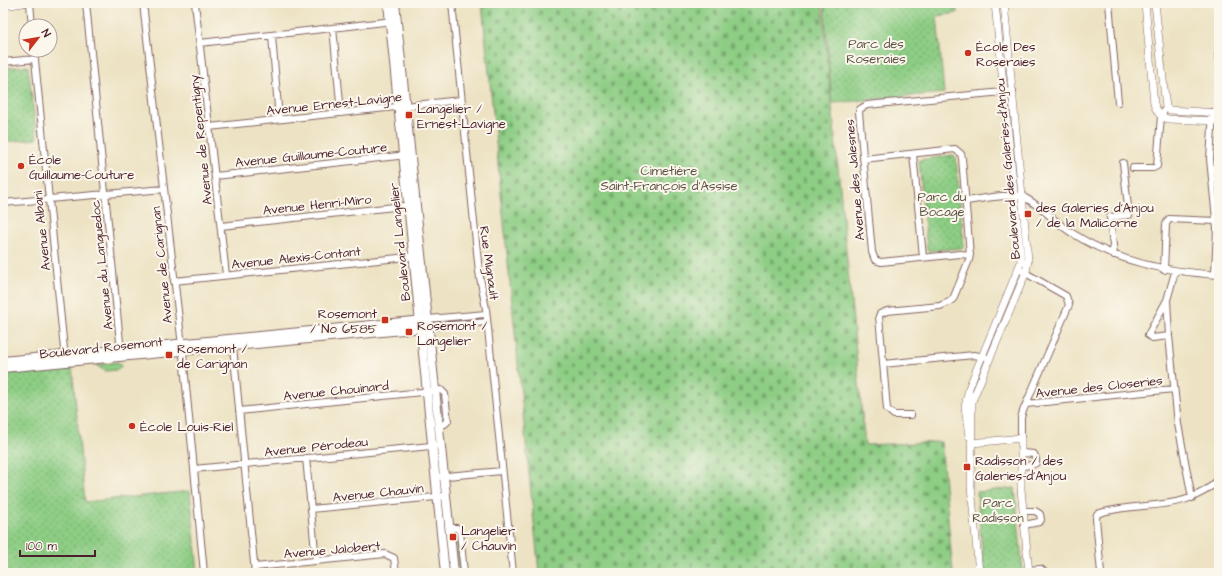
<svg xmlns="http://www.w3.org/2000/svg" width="1222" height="576" viewBox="0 0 1222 576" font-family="'Architects Daughter',sans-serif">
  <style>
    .grass { fill: #8dcd84; stroke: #6c7658 }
    .cemetery { fill: url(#cemetery-stones); stroke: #6c7658 }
    .park { fill: url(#park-dots); stroke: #6c7658 }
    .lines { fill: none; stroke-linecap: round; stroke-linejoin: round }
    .minor-casing { stroke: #836461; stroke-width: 8 }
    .tertiary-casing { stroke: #836461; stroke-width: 8 }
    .secondary-casing { stroke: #836461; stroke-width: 10 }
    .minor { stroke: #fff; stroke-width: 6 }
    .tertiary { stroke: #fff; stroke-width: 7 }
    .secondary { stroke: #fff; stroke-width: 8 }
    .poi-dot { fill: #c8321e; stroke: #fbf7ec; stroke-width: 1.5 }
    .labels { text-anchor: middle; stroke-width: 4; stroke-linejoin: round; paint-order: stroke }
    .park-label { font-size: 13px; fill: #5e5346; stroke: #fbf7ec }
    .poi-label { font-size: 13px; fill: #4a1f2b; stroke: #fbf7ec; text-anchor: start }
    .street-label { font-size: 13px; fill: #4a1f2b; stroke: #fbf7ec }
  </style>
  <defs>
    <pattern id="cemetery-stones" width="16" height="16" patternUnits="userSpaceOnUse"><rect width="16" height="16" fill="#8dcd84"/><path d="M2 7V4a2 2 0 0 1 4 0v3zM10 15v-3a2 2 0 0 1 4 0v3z" fill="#75a66c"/></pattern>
    <pattern id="park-dots" width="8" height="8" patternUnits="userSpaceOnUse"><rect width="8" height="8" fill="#8dcd84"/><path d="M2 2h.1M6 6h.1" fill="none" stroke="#75a66c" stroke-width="1.8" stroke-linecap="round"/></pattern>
  </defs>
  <rect width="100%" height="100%" fill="#fbf7ec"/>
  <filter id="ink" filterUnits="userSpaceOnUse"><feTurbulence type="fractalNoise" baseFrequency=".025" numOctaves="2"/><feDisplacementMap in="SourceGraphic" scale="8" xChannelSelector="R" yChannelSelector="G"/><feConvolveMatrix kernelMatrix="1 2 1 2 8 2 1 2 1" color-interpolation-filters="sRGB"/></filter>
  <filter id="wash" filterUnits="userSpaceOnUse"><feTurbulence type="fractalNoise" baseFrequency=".012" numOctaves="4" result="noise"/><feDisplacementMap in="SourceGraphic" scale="16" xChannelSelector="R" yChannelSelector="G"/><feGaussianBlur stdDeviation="0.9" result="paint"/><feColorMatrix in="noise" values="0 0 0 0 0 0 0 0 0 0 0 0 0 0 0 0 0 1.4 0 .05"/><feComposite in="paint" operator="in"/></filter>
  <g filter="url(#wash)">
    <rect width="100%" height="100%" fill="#ede3c4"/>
    <path class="grass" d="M118,362l3,4 -3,4 -13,1 -9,-6z
      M457,534l4,39h-3l-3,-34 -1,-4z"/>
    <path class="cemetery" d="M482,3h340l43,442 76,-3 12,131h-414z"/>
    <path class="park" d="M824,3h132l1,10 -20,3 7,77 -112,10z
      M28,66l9,73 -34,3v-74z
      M953,155l3,3 8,88 -2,2 -33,3 -2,-2 -8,-89z
      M72,366l13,136 105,-11 8,82h-195v-200z
      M1015,488l8,85h-39l-7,-81z"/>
  </g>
  <g filter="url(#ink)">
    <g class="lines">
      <defs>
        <path id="minor" d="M30,3l2,23
          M86,3l35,349
          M143,3l40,352 21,218
          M195,3l31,272
          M452,3l27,269 7,37 27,264
          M1109,3l9,99
          M333,28l8,85
          M272,36l7,83
          M200,43l193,-22
          M34,50l31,309
          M1218,56h1
          M3,62l32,-3
          M1213,112l-3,47 7,70 -2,45
          M209,127l252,-27
          M913,154l10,103
          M863,159l92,-10 6,5 1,4 8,97 -1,5 -16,39 -4,3 -9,4 -53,5 -7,3 -1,2 8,93 7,6h17
          M1133,168h20l4,-2 4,-50 5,-8
          M215,176l192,-21
          M966,201c15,-2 43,-8 57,-4 14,5 35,28 49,36 47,30 93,38 147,42
          M3,203l161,-14
          M221,226l191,-21
          M970,255l-10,-1 -79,8 -6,-2 -3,-8 -13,-140 1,-3 7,-4 146,-14
          M1114,255l-4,-38 19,-2 -6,-52
          M1164,270l2,-46 3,-5 47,2
          M1175,272l-8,28 2,36 9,88 14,74
          M174,281l244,-25
          M1167,300l-19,35 4,3 17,-2
          M428,319l58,-5
          M429,327l58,-5
          M233,347l22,226
          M883,364l91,-9 11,2
          M1026,404l148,-15
          M239,411l202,-21 4,4 3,27 -3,3 -6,2
          M1021,438v-20l2,-7 46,-106 -3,-9 -44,-25
          M1022,453l12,1 2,5v4l-4,2 -10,1
          M306,458l10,103
          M194,469l247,-24
          M436,477l66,-6
          M311,509l135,-13
          M1023,511h12l5,3 1,6 -2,2 -15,3
          M449,528h8l3,4 4,41
          M255,567l130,-13 9,4 2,15
          M1028,570l13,-1 5,4
          M1101,573l-5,-54 1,-5c40,-14 90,0 122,-35"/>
        <path id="tertiary" d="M1145,3l9,101c3,8 6,13 14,15l51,2
          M1155,3l11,105 4,2 49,3
          M3,6l20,-3
          M969,436l-4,-29 4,-19 52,-126 -26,-259
          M972,443l49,-5v51l8,84
          M979,573l-8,-87 1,-85 54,-129 2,-12 -24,-257"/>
        <path id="secondary" d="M388,3l57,570
          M395,3l59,570
          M3,361l420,-41
          M3,368l421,-40"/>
      </defs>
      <use href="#minor" class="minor-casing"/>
      <use href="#tertiary" class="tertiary-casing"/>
      <use href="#secondary" class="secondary-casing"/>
      <use href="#minor" class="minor"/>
      <use href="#tertiary" class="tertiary"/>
      <use href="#secondary" class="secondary"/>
    </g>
  </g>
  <g class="poi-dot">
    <circle cx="968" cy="53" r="4"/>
    <rect x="405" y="111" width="8" height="8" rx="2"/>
    <circle cx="21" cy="166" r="4"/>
    <rect x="1024" y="210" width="8" height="8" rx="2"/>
    <rect x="381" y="316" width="8" height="8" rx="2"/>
    <rect x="405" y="328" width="8" height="8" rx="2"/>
    <rect x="165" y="351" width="8" height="8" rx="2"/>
    <circle cx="132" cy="426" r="4"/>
    <rect x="963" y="463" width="8" height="8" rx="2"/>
    <rect x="449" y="533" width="8" height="8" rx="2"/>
  </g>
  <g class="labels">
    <g class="park-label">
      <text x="876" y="48">Parc des<tspan x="876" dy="15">Roseraies</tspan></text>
      <text x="669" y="175">Cimetière<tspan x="669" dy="15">Saint-François d'Assise</tspan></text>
      <text x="942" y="201">Parc du<tspan x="942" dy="15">Bocage</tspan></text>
      <text x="998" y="507">Parc<tspan x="998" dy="15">Radisson</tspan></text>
    </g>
    <g class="poi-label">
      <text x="976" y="51">École Des<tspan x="976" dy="15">Roseraies</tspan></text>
      <text x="417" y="113">Langelier /<tspan x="417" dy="15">Ernest-Lavigne</tspan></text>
      <text x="29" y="164">École<tspan x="29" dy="15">Guillaume-Couture</tspan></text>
      <text x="1036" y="212">des Galeries d'Anjou<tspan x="1036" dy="15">/ de la Malicorne</tspan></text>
      <text x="377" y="318" text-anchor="end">Rosemont<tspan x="377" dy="15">/ No 6585</tspan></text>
      <text x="417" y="330">Rosemont /<tspan x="417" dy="15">Langelier</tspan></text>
      <text x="177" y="353">Rosemont /<tspan x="177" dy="15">de Carignan</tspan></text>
      <text x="140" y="431">École Louis-Riel</text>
      <text x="975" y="465">Radisson / des<tspan x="975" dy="15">Galeries-d'Anjou</tspan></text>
      <text x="461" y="535">Langelier<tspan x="461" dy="15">/ Chauvin</tspan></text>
    </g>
    <g class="street-label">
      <text transform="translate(334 103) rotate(-6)" y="5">Avenue Ernest-Lavigne</text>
      <text transform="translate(200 140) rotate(-96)" y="5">Avenue de Repentigny</text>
      <text transform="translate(311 154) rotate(-6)" y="5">Avenue Guillaume-Couture</text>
      <text transform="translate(1007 169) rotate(-95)" y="5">Boulevard des Galeries-d'Anjou</text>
      <text transform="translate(854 180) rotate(-95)" y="5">Avenue des Jalesnes</text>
      <text transform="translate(317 204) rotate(-6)" y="5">Avenue Henri-Miro</text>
      <text transform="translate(41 231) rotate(-96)" y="5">Avenue Albani</text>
      <text transform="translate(399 242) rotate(-96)" y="5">Boulevard Langelier</text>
      <text transform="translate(296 257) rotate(-6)" y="5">Avenue Alexis-Contant</text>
      <text transform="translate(490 263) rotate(82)" y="5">Rue Mignault</text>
      <text transform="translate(101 265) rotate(-96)" y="5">Avenue du Languedoc</text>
      <text transform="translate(161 265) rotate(-96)" y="5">Avenue de Carignan</text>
      <text transform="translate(101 347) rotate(-6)" y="5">Boulevard Rosemont</text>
      <text transform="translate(1099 386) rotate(-6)" y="5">Avenue des Closeries</text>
      <text transform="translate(336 390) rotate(-6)" y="5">Avenue Chouinard</text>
      <text transform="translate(316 446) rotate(-6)" y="5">Avenue Pérodeau</text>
      <text transform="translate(378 492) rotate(-6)" y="5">Avenue Chauvin</text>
      <text transform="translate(332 549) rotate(-5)" y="5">Avenue Jalobert</text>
    </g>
  </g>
  <rect width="1222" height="576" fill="none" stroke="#fbf7ec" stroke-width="16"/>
  <g transform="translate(38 38) rotate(59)"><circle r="19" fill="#fbf7ec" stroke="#b4a19f"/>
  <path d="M0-3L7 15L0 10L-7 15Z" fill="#c8321e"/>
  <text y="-6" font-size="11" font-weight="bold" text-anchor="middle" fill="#4a1f2b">N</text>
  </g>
  <path d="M20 550v6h75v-6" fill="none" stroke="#4a1f2b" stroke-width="2"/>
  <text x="26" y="550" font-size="12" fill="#4a1f2b" stroke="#fbf7ec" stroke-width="3" paint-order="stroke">100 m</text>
</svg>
